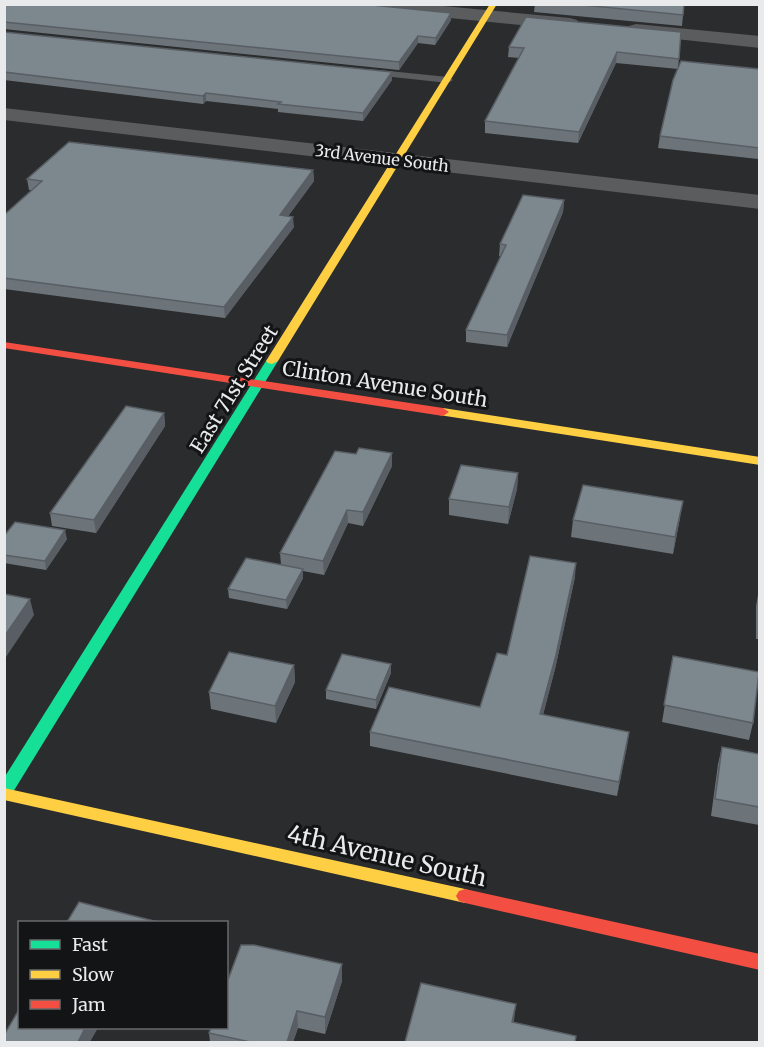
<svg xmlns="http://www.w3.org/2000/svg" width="764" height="1047" viewBox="0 0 764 1047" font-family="Merriweather,serif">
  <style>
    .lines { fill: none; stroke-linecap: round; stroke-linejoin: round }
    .lane { fill: #5a5c5d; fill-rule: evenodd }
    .street { fill: #5a5c5d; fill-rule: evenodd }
    .fast { fill: #16e098; fill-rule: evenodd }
    .slow { fill: #ffcf43; fill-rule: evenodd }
    .jam { fill: #f24e42; fill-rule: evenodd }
    .wall { fill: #6c747a }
    .shaded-wall { fill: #585e63 }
    .building { fill: #7d878e; stroke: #585e63; stroke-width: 1.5 }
    .labels { text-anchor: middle; stroke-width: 6; stroke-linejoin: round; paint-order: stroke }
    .far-street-label { font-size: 16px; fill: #e8eaec; stroke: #131416 }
    .street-label { font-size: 20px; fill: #e8eaec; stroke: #131416 }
    .near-street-label { font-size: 24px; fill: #e8eaec; stroke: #131416 }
  </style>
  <rect width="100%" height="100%" fill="#2a2c2e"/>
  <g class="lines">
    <path class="lane" d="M369,69l79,8 5,3 -5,3 -83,-9v-4z"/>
    <path class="street" d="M350,4h72l148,14 7,2 2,4 -2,4 -7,2 -211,-21z
      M636,24l124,12v12l-131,-14 -2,-4 2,-4z
      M4,108l756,87v14l-756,-89z"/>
    <path class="fast" d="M272,358l6,3 -268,436 -6,2v-21l262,-417z"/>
    <path class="slow" d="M490,4h7l-219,357 -6,3 -4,-1 -2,-2z
      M443,408l317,49v8l-321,-50 -2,-3z
      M4,788l461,101 6,2 3,5 -3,5 -6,2 -461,-103z"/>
    <path class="jam" d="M4,342l439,66 6,4 -6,4 -439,-68z
      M465,889l295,65v16l-295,-67 -6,-2 -3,-5 3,-5z"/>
  </g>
  <path class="wall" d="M4,4l447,9v7l-16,25 -17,-2 -19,27 -395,-41z
    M535,4h149l-2,22 -148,-14z
    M4,32l388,40v8l-29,41 -85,-9v-3l-72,-8 -3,3 -199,-24z
    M681,32l-3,37 -62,-6 -38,80 -93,-10v-12l34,-63 -11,-1 1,-10z
    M759,69v93l-1,-1v-2l-100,-11 2,-12z
    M313,170l1,11 -26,35 6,11 -69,91 -221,-29v-74l28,-25h-3l-2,-11z
    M564,200l-1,12 -56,135 -41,-5v-12l35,-73 -2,-1 1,-12z
    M164,413l1,13 -69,107 -44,-7 -2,-13z
    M392,453v13l-29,60 -15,-3 -24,52 -21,-4v7l-16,31 -58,-11 -1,-9 53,-24 -1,-12 76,-99z
    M518,473l-1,16 -9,35 -59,-9v-16z
    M680,518l-7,36 -102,-17 2,-17z
    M4,536l63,3 -21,31 -42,-7z
    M575,577l-20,92 -12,46 86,17 -12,64 -247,-50v-14l110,-25 27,-52z
    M759,589v50h-3v-33z
    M673,656l80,67 -4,17 -87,-18z
    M391,664v9l-15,36 -50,-10v-9z
    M294,665l1,17 -19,41 -65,-14 -2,-17z
    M722,747l37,7v71l-48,-9 7,-52z
    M342,964v17l-17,53 -27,-6 -5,14h-83l-1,-9z"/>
  <path class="shaded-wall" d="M451,13v7l-16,25 1,-7z
    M418,36v7l-19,27v-8z
    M617,52l-1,11 -38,80 1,-11z
    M392,72v8l-29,41v-8z
    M206,93v8l-3,3v-8z
    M313,170l1,11 -33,45 -1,-11z
    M564,200l-1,12 -56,135v-12z
    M293,217l1,10 -69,91 -1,-11z
    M164,413l1,13 -69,107 -2,-13z
    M392,453v13l-29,60v-14z
    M518,473l-1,16 -9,35 1,-17z
    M683,501l-3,17 -7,36 2,-17z
    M347,510l1,13 -24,52 -1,-14z
    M65,530l2,9 -21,31 -1,-9z
    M576,563l-1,14 -20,92 -16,60 1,-15z
    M303,569v9l-16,31 -1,-9z
    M30,599l4,16 -30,45v-23z
    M391,664v9l-15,36v-9z
    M294,665l1,17 -19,41 -1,-17z
    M629,732l-2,15 -10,49 2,-14z
    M342,964v17l-17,53v-17z
    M516,1004l-2,17 -4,18 2,-17z
    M297,1011l1,17 -5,14h-6z
    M85,1028h13l-8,14h-12z"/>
  <path class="building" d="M4,4h358l89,9 -15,25 -18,-2 -19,26 -395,-40z
    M573,4h111l-1,11z
    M526,17l155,15 -2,27 -62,-7 -38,80 -94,-11 39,-73 -15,-1z
    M4,32l388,40 -29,41 -85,-9 3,-2 -75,-9 -3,3 -199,-24z
    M681,61l78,8v79l-99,-12 13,-56z
    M69,142l244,28 -33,45 13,2 -69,90 -220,-29v-63l38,-34 -15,-2z
    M523,195l41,5 -57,135 -41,-5 40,-85 -6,-1z
    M126,406l38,7 -70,107 -44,-7z
    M359,448l33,5 -29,59 -16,-2 -24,51 -43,-8 55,-102 21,3z
    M461,465l57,8 -9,34 -60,-8z
    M583,485l100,16 -8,36 -102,-17z
    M15,522l50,8 -20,31 -41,-6v-19z
    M530,556l46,7 -20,92 -16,59 89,18 -10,50 -249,-50 19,-45 91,20 17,-54 10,2z
    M246,558l57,11 -17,31 -58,-11z
    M4,594l26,5 -26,38z
    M229,652l65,13 -19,41 -66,-14z
    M342,654l49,10 -15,36 -50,-10z
    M673,656l86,16 -6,51 -89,-18z
    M722,747l37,7v53l-44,-8z
    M79,902l79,20h-91z
    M241,945h13l88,19 -17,53 -28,-6 -10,31h-37l-41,-9 2,-5h15v-43z
    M421,983l95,21 -4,18 64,14 -1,6h-170z
    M20,1008v20h65l-7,14h-74v-7z"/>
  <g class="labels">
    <g class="far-street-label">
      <text transform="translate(382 158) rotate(7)" y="6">3rd Avenue South</text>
    </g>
    <g class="street-label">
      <text transform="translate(385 384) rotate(9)" y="7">Clinton Avenue South</text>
      <text transform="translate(234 389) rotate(-58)" y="7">East 71st Street</text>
    </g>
    <g class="near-street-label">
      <text transform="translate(387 856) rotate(13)" y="8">4th Avenue South</text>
    </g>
  </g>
  <rect width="764" height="1047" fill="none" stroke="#e8eaec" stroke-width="12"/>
  <rect x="18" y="921" width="210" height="108" fill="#131416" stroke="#686a6c" stroke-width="1.5"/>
  <rect x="30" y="940" width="30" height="9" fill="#16e098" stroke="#686a6c" stroke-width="1.5"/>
  <text x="72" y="951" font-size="18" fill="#e8eaec">Fast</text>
  <rect x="30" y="970" width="30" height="9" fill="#ffcf43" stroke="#686a6c" stroke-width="1.5"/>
  <text x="72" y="981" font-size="18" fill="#e8eaec">Slow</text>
  <rect x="30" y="1000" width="30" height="9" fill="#f24e42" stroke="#686a6c" stroke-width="1.5"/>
  <text x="72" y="1011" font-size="18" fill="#e8eaec">Jam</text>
</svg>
